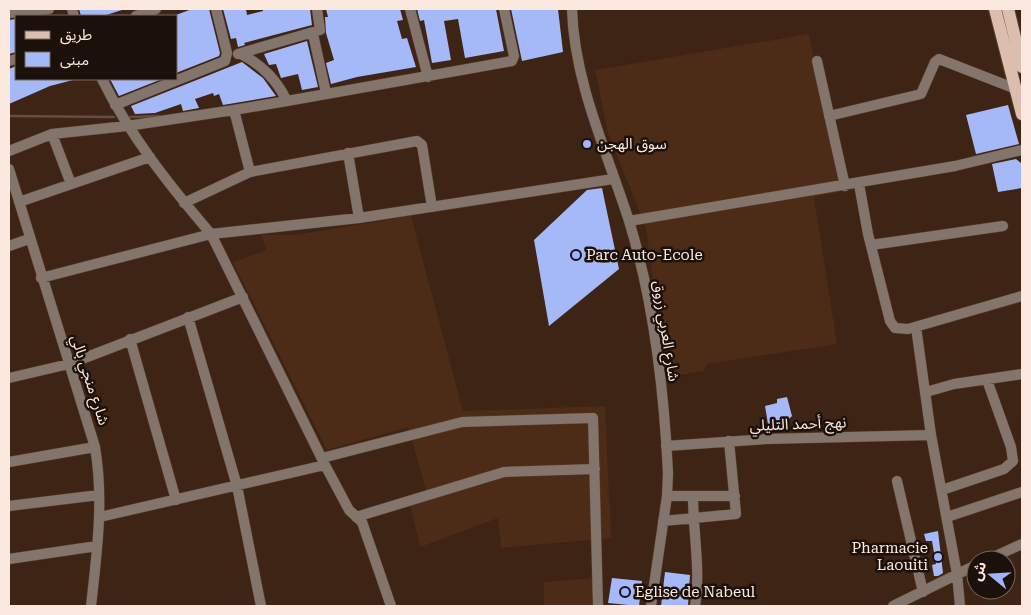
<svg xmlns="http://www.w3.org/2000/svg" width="1031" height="615" viewBox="0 0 1031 615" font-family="'Roboto Serif','Noto Sans Arabic',serif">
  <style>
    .built { fill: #4c2b17 }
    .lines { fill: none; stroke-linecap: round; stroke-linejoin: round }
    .stream { stroke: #634e43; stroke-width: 2.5 }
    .building { fill: #a5b8f7 }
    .minor-casing { stroke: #584030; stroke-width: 11 }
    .major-casing { stroke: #584030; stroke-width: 14 }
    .minor { stroke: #83746c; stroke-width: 10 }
    .major { stroke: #dbbead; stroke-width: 12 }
    .poi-dot { fill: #9eb4fd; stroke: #1c110a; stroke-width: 2 }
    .labels { text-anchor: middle; stroke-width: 5; stroke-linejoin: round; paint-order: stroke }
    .poi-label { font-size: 15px; fill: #fbe9df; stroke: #1c110a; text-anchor: start }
    .street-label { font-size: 15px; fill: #fbe9df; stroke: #1c110a }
  </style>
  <rect width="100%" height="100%" fill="#3e2414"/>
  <path class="built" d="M809,34l31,158 -26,5 23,147 -130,20 -3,7 -38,6 -20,-149 -38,-95 -13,-63z
    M411,216l52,195 142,-5 6,132 -110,10 -3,-30 -78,29 -12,-52 18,-5 -18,-63 -81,23 -94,-188 34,-12 -6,-15h34z
    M593,578l-1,28h-48v-24z"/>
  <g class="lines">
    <path class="stream" d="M9,116l105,1
      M130,117l29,-1"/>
  </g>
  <path class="building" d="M79,9h43v1l-19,6h-22z
    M192,9h17l11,44 -1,3 -43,17v-58z
    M223,9h23l1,6 16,-4v-2h47l2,16 -68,18 1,2 -7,2 -2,-9 -5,1z
    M326,9h74l3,11 -6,1 5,18 5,-1 9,29 -59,10 -26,7 -5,-21 8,-3 -8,-27 -1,-16h3z
    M417,9h79l8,42 -39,7 -7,-39 -14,2 7,39 -19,3 -8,-43 -4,1z
    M511,9h47l5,43 -41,9z
    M16,19v33l-7,2v-34z
    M307,41l11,46 -16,3 -4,-16 -17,4 -5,-14 -7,1 -5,-11z
    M242,62l21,16 13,18 -53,9 -4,-11 -5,2 -1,-3 -18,6 4,9 -16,3 -2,-7 -26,9 -20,1 -4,-8z
    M16,66v13l57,1 -23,6 -41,18v-35z
    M110,79h52l-43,17z
    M1008,105l11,39 -43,10 -10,-39z
    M1016,159l6,5v24l-24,4 -6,-28z
    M602,188l17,81 -70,57 -15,-86 53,-50z
    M787,397l5,19 -7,7 -17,1 -3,-18 12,-3v-4z
    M938,531l5,42 -5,3h-4l-2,-11 4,-1 -4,-23h-6l-2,-7z
    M665,572l25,3 -2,31h-27z
    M612,578l30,3 -3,25 -31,-3z"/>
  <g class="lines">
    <defs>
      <path id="minor" d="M72,9l2,7
        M410,9l18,68
        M572,9c2,73 35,143 57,212 25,81 35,168 39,252l-1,23 -16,110
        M9,13l40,-4
        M136,16l20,-7
        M313,34l13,59
        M238,54l82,-24 -3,-21
        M241,54c21,11 35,25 46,47l225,-40 2,-5 -10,-47
        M9,61l7,-2
        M817,61l28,125
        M102,79c28,57 68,107 109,155l114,231 24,45 13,12 29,84
        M115,105l110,-44 2,-8 -11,-44
        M234,110l53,-9
        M829,116l92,-22 14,-32 4,-3 77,30
        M52,134l19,50
        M9,151l43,-17 75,-8 107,-16 16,62
        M348,153l11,65
        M9,169l86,278c9,53 2,106 -4,159
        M859,184l9,50 22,87 5,7 13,1 114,-33
        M19,202l131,-45
        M184,203l66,-31 167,-31 5,4 10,62
        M629,221l326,-55 67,-16
        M871,245l132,-19
        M9,246l20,-7
        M41,278l170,-44 148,-16 254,-39
        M188,317l49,169 24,120
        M916,327l15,108 26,139 3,32
        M130,339l46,161
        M9,378l60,-14 174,-67
        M926,392l28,-8 68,-10
        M666,446l100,-7 165,-4
        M322,458l140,-36 131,-4 5,188
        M9,462l86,-15
        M897,481l26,111
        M942,490l62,-21 9,-8 -2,-14 -24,-67
        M667,496h26c0,36 8,75 2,110
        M693,496h42
        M9,506l90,-11
        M100,517l225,-52
        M356,517l148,-45 91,-3
        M947,517l75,-25
        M663,521l73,-7 -7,-73
        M9,559l88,-13
        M987,560l35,-16
        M893,606l83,-41"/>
      <path id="major" d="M995,9l27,105
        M1008,9l14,58"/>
    </defs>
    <use href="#minor" class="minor-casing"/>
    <use href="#major" class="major-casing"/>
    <use href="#minor" class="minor"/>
    <use href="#major" class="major"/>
  </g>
  <g class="poi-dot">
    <circle cx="587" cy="144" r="5"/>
    <circle cx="576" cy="255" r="5"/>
    <circle cx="938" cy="557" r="5"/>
    <circle cx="625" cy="592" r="5"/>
  </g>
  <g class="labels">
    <g class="poi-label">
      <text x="597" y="149">سوق الهجن</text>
      <text x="586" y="260">Parc Auto-Ecole</text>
      <text x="928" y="553" text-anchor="end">Pharmacie<tspan x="928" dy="17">Laouiti</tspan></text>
      <text x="635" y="597">Eglise de Nabeul</text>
    </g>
    <g class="street-label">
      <text transform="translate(666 331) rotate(81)" y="5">شارع العربي زروق</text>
      <text transform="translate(90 380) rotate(72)" y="5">شارع منجي بالي</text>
      <text transform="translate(798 424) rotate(-2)" y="5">نهج أحمد التليلي</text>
    </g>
  </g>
  <rect width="1031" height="615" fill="none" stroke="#fbe9df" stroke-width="20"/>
  <rect x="15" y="15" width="162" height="65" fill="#1c110a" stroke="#75675f"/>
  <rect x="25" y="31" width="25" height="8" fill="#dbbead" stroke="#75675f"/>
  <text x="60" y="40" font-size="15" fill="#fbe9df">طريق</text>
  <rect x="25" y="52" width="25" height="15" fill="#a5b8f7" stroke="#75675f"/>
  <text x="60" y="65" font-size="15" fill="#fbe9df">مبنى</text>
  <g transform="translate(991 575) rotate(288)"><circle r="24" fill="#1c110a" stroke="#75675f"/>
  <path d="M0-4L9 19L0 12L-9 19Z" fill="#9eb4fd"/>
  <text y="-8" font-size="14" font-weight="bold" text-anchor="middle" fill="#fbe9df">ش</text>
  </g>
</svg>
